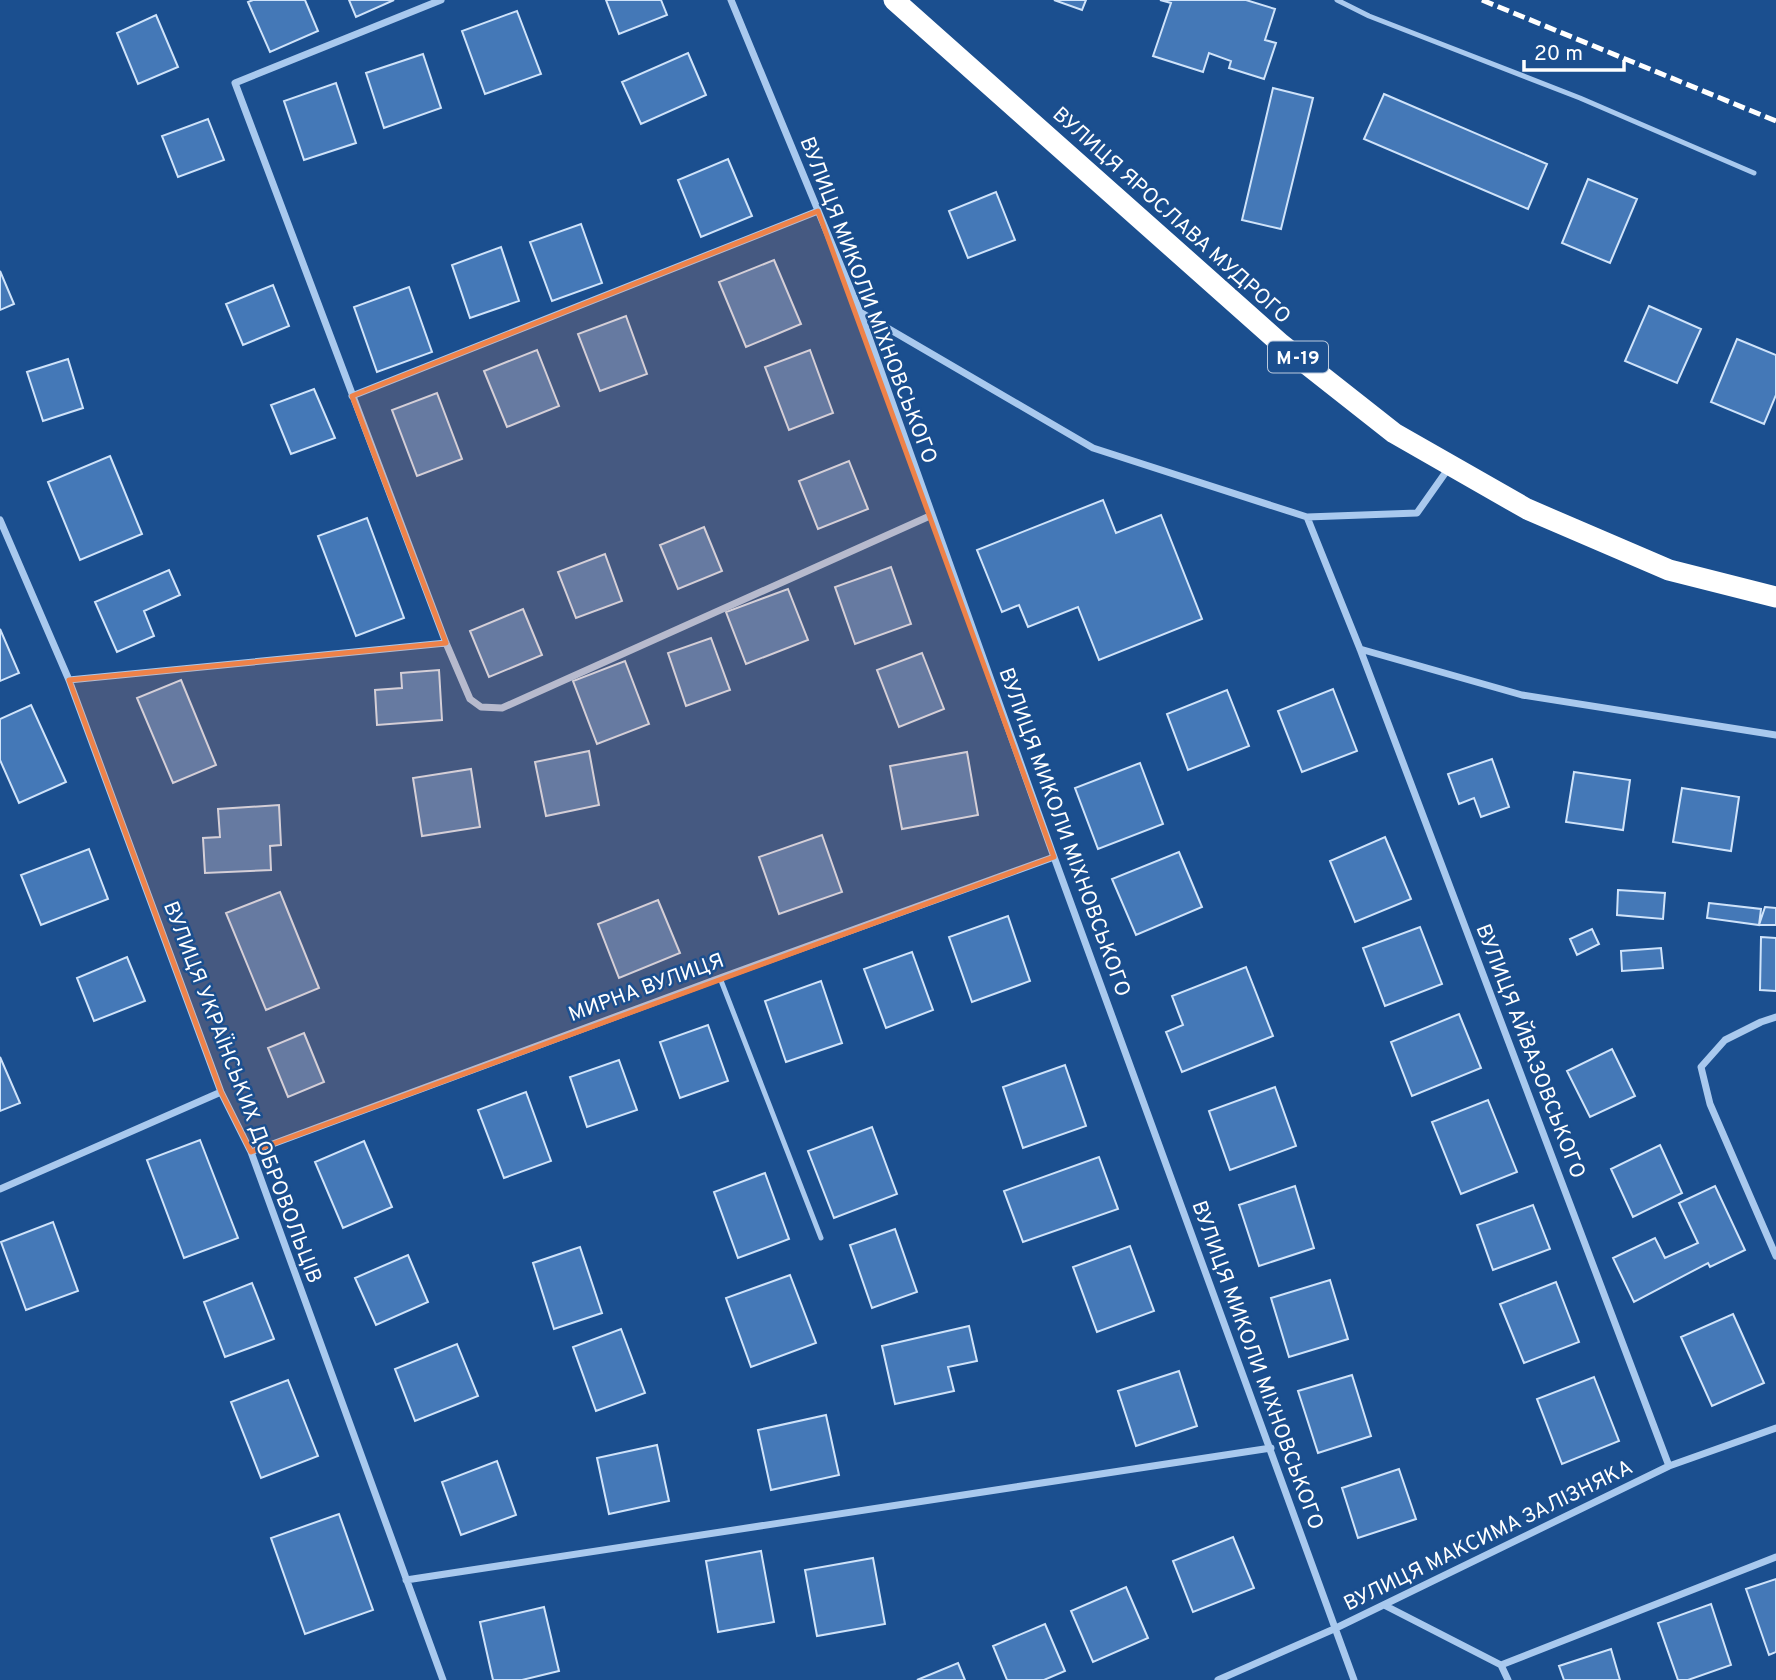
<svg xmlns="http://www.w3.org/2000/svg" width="1776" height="1680" viewBox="0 0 1776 1680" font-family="Overpass,sans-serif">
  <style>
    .building { fill: #4478b7; stroke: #cfe3fa; stroke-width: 2 }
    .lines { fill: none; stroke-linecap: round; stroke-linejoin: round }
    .lane { stroke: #a9c9ee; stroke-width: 5 }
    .street { stroke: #a9c9ee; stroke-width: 7 }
    .highway { stroke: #fff; stroke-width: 21 }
    .rail { stroke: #fff; stroke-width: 5; stroke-dasharray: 12 5; stroke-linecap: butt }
    .marked { fill: #ee8249; fill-opacity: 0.2; stroke: #ee8249; stroke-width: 5; stroke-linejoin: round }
    .labels { text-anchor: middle; stroke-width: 5; stroke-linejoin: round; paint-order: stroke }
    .shield { fill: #1b4f8f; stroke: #bbcadd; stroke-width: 2 }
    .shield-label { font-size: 19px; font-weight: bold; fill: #fff }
    .street-label { font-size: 21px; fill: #fff; stroke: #1b4f8f }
  </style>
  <rect width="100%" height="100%" fill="#1b4f8f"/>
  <path class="building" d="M253,0h52l13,31 -48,21 -22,-50z
    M349,0h45l-38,17z
    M606,0h55l6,15 -48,19z
    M1054,0h32l-4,10z
    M1160,0h86l29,9 -10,31 11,3 -12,36 -35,-11 2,-7 -22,-8 -6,19 -50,-16 18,-53z
    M517,11l24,63 -56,20 -23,-63z
    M156,15l22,52 -40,17 -21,-51z
    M688,53l18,42 -65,29 -19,-42z
    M423,54l18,54 -57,20 -18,-55z
    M336,83l20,60 -52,17 -20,-59z
    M1273,88l40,10 -32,131 -39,-9z
    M1384,94l163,70 -19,45 -164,-70z
    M208,119l16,41 -46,17 -16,-41z
    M728,159l24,57 -51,21 -23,-57z
    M1588,179l49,20 -27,64 -48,-20z
    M996,192l19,48 -47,18 -19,-47z
    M581,224l21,59 -50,18 -22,-59z
    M501,247l18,54 -49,17 -18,-53z
    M774,260l27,64 -55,23 -27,-65z
    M0,271l14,33 -14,6z
    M273,285l16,41 -46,19 -17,-41z
    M409,287l23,65 -55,20 -23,-65z
    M1649,306l52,23 -24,54 -52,-22z
    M626,316l21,58 -47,17 -22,-57z
    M1737,339l39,16v40l-12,29 -53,-22z
    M537,350l22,56 -52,21 -23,-56z
    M810,350l23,63 -44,17 -24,-63z
    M68,359l15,49 -40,13 -16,-49z
    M314,389l21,49 -44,16 -20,-49z
    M437,393l25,66 -45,17 -25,-66z
    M110,456l32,78 -62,26 -32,-78z
    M849,461l19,48 -50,20 -19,-48z
    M1103,500l13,33 45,-18 41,104 -103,41 -21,-53 -50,20 -9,-22 -17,7 -25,-62z
    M367,518l37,100 -48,18 -38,-100z
    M704,527l18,44 -44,18 -18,-44z
    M605,554l17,47 -46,17 -18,-46z
    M891,567l20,57 -56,20 -20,-57z
    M169,570l11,25 -36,16 10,25 -37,16 -22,-50z
    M788,589l20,51 -62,24 -20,-52z
    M523,609l19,46 -53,22 -19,-46z
    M0,629l19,44 -19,8z
    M711,638l19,52 -44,16 -18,-53z
    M922,653l22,56 -45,18 -22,-57z
    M625,661l24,63 -52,20 -24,-63z
    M439,670l3,50 -65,5 -2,-35 27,-2 -1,-15z
    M181,680l35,85 -43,18 -36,-85z
    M1333,689l24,62 -55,21 -24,-61z
    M1227,690l22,56 -61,24 -21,-56z
    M31,705l35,77 -47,21 -19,-43v-41z
    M589,751l10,54 -53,11 -11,-54z
    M967,752l11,63 -76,14 -12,-63z
    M1492,759l17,48 -28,10 -7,-19 -15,6 -11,-30z
    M1140,763l23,61 -65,25 -23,-61z
    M471,769l9,58 -58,9 -9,-58z
    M1574,772l56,8 -7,50 -57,-8z
    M1682,788l57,9 -8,54 -58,-9z
    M279,805l2,40 -11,1 1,24 -66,3 -2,-35 17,-1 -2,-28z
    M822,835l20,57 -63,22 -20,-57z
    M1385,837l26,62 -56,23 -25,-61z
    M89,849l19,50 -67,26 -20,-50z
    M1179,852l23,55 -66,28 -24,-56z
    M1618,890l47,3 -2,26 -46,-4z
    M280,892l39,96 -53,22 -40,-97z
    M658,900l22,53 -61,25 -21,-54z
    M1709,903l52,6 -2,16 -52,-7z
    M1765,907l11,1v17h-17z
    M1008,916l22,65 -58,21 -23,-65z
    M1420,927l22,57 -57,22 -22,-58z
    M1592,929l7,15 -22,11 -7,-16z
    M1761,937l15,1v53l-16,-1z
    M1661,948l2,20 -41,3 -1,-20z
    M912,952l21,58 -47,18 -22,-59z
    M127,957l18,44 -51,20 -17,-43z
    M1246,967l27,69 -91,36 -16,-40 17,-7 -11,-29z
    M821,981l21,62 -56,19 -21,-61z
    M1459,1014l22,54 -69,28 -21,-54z
    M708,1025l20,56 -48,17 -20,-56z
    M304,1033l20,49 -36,15 -20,-49z
    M1612,1049l23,47 -45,21 -23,-46z
    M0,1057l20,46 -20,8z
    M619,1060l18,50 -50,17 -17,-50z
    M1065,1065l21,61 -63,22 -20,-61z
    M1275,1087l21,59 -66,24 -21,-59z
    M526,1092l25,69 -47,17 -26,-68z
    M1488,1100l29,72 -56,22 -29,-72z
    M872,1127l25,67 -63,24 -26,-67z
    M200,1140l38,98 -54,20 -37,-98z
    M364,1141l28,66 -49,21 -28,-66z
    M1660,1145l22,48 -49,24 -22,-48z
    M1099,1157l19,52 -95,33 -19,-51z
    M765,1173l24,66 -51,19 -24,-66z
    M1295,1186l19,62 -55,18 -20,-61z
    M1715,1186l30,64 -35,17 -2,-4 -74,39 -21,-44 42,-20 10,20 33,-15 -19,-40z
    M1533,1205l17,44 -57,21 -16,-45z
    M53,1222l25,69 -52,19 -25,-68z
    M895,1229l22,63 -45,16 -22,-63z
    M1130,1246l24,65 -57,21 -24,-65z
    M580,1247l22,66 -48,16 -21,-66z
    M408,1255l20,47 -52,23 -21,-47z
    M790,1275l26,68 -65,24 -25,-69z
    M1330,1280l18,59 -59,18 -18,-59z
    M1556,1282l23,60 -55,21 -24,-59z
    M252,1283l22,56 -49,18 -21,-55z
    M1733,1314l31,69 -52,23 -31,-69z
    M969,1326l8,35 -29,6 6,24 -59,13 -13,-58z
    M621,1329l24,64 -49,18 -23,-64z
    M457,1344l21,52 -63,25 -20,-52z
    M1179,1371l18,55 -61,20 -18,-55z
    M1352,1375l19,61 -53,17 -20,-62z
    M1594,1377l25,64 -57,23 -25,-65z
    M288,1380l30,76 -57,22 -30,-76z
    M826,1415l13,60 -68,15 -13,-60z
    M657,1445l12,56 -60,13 -12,-56z
    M497,1461l19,54 -55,20 -19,-53z
    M1399,1469l17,50 -58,19 -16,-50z
    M339,1514l34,96 -68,24 -34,-96z
    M1233,1537l21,51 -61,24 -20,-51z
    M761,1551l13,71 -56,10 -12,-71z
    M873,1558l12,66 -68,12 -12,-66z
    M1776,1579v73l-7,3 -23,-66z
    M1126,1587l22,51 -55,24 -22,-51z
    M1711,1604l20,61 -43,15h-10l-20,-57z
    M544,1607l15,64 -37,9h-29l-13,-58z
    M1045,1624l20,47 -21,9h-37l-14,-34z
    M1611,1649l9,31h-56l-5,-14z
    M958,1663l7,17h-48z"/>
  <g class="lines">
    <path class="lane" d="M1337,0l32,16 211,82 174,75
      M720,978l101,260"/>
    <path class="street" d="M441,0l-206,83 211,560 24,56 11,8 21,1 430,-193
      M731,0l129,312 194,545 300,823
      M860,312l233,136 214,69 110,-4 31,-44
      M352,396l466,-185
      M1307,517l53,132 309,817
      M0,520l69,160 152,412 30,60 192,528
      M1360,649l162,46 254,40
      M69,680l377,-37
      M1776,1017l-15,5 -36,18 -24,27 9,37 66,152
      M251,1152l469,-174 334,-121
      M0,1189l221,-97
      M406,1580l865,-132
      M1384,1605l117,60 275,-108
      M1501,1665l7,15
      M1218,1680l116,-51 335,-163 107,-38"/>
    <path class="highway" d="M894,0l387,344 113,89 133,76 142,61 107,27"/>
    <path class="rail" d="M1482,0l294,121"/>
  </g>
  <path class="marked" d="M818,211l236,646 -803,295 -30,-60 -152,-412 377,-37 -94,-247z"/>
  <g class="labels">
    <rect class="shield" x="1268" y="341.5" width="60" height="31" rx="5"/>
    <g class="shield-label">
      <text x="1298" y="364">М-19</text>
    </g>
    <g class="street-label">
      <text transform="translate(1172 215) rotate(42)" y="7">ВУЛИЦЯ ЯРОСЛАВА МУДРОГО</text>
      <text transform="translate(869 300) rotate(69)" y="7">ВУЛИЦЯ МИКОЛИ МІХНОВСЬКОГО</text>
      <text transform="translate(1065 832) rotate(70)" y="7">ВУЛИЦЯ МИКОЛИ МІХНОВСЬКОГО</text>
      <text transform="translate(646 987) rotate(-20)" y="7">МИРНА ВУЛИЦЯ</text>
      <text transform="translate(1531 1051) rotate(69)" y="7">ВУЛИЦЯ АЙВАЗОВСЬКОГО</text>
      <text transform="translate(243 1092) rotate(69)" y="7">ВУЛИЦЯ УКРАЇНСЬКИХ ДОБРОВОЛЬЦІВ</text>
      <text transform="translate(1258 1365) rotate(70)" y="7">ВУЛИЦЯ МИКОЛИ МІХНОВСЬКОГО</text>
      <text transform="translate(1488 1535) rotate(-26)" y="7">ВУЛИЦЯ МАКСИМА ЗАЛІЗНЯКА</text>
    </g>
  </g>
  <path d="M1524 60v10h100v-10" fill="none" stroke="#ffffff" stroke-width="3.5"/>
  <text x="1534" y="60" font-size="21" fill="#ffffff" stroke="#1b4f8f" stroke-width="5" paint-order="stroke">20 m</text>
</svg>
